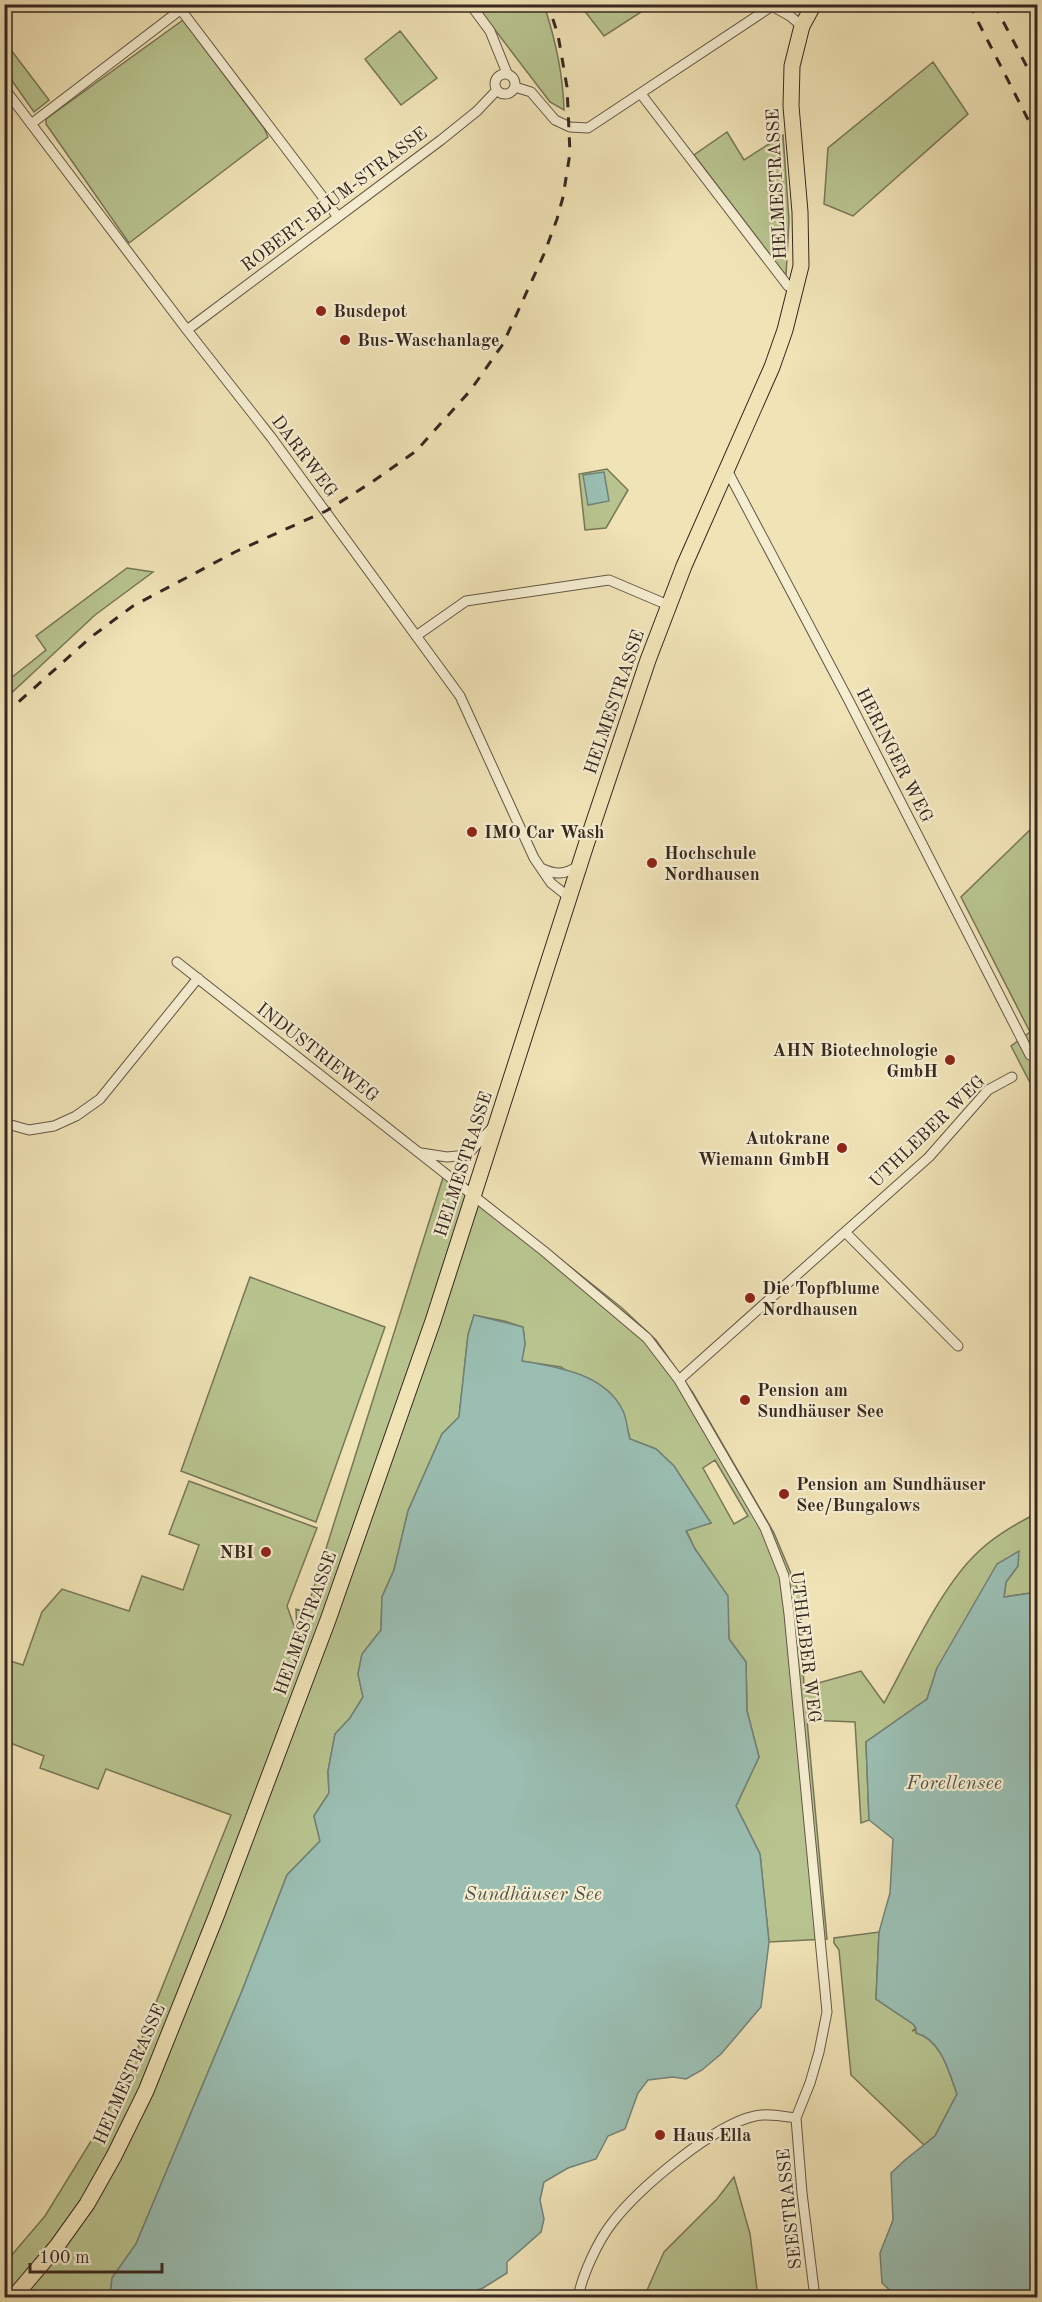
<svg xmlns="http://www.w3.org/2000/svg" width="1042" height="2302" viewBox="0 0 1042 2302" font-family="'Old Standard TT',serif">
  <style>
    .green { fill: #b8c48f; stroke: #777658; stroke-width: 1.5; fill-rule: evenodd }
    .water { fill: #9abeb2; stroke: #728278; stroke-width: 1.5 }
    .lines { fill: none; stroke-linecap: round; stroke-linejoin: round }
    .minor-casing { stroke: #645646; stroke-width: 11 }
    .primary-casing { stroke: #362721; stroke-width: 17 }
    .minor { stroke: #f5edd0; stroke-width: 9 }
    .primary { stroke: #f0e3b6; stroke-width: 15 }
    .rail { stroke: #362721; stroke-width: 3; stroke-dasharray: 10 10; stroke-linecap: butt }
    .poi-dot { fill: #8f2418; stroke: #f5edd0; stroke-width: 2 }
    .labels { text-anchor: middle; stroke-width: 4.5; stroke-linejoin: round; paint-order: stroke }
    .street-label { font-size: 18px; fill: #362721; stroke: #f5edd0 }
    .poi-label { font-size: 18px; font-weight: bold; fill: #362721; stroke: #f5edd0; text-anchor: start }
    .water-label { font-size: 20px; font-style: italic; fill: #54544c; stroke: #f5edd0 }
  </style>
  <rect width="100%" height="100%" fill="#f0e3b6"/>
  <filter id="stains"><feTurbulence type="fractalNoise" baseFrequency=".00333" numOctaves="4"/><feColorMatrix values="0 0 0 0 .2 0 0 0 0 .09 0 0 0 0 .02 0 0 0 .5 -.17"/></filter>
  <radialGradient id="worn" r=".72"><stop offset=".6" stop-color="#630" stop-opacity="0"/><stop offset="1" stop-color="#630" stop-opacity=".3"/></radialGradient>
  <path class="green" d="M476,5h68c11,33 19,69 20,105l-14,-8z
    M580,5h72l-48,31z
    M183,20l81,108 4,9 -139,106 -83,-119v-5z
    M400,31l37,47 -36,27 -36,-46z
    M5,42l44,58 -15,12 -29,-41z
    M933,62l35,52 -115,102 -29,-12 4,-56z
    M727,132l17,28 39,-25 6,85 -3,56 -92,-121z
    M607,469l21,21 -22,38 -21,2 -6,-56z
    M127,568l26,4 -58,43 -90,84v-25l2,-2 4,6 35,-28 -10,-14z
    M1037,823v273l-26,-50 19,-14 -69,-135z
    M446,1168l176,140 34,32 37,53 81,140 26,62 4,92 57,-16 23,32c25,-45 54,-110 89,-146 18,-19 41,-32 64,-44v79l-33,5 2,-15 12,-16 -81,102 -10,31 -61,43 3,78 -8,3 -6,-101 -48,-2 20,219 -58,3 -9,-88 -24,-48 23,-49 -12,-46 -1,-49 -17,-23 -2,-43 -32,-47 -9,-19 25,-7 -37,-57 -18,-17 -26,-10 -7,-28 -62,-44 -40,-6 4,-17 -2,-17 -19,-6 -30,-6 -6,20 -9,82 -17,17 -34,77 -14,59 -12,27 -1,33 -19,24 -4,20 5,23 -13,21 -15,16 -7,37 1,22 -15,23 6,25 -33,34 -45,116 -106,253 -24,34 -2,19h-105v-34l40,-47 48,-78 36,-68 102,-255 -125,-46 -8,20 -58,-21 4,-12 -39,-15 -1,-82 19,6 19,-53 20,-23 67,22 13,-35 41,14 16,-45 -30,-11 20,-53 128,47 -30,78 10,28 -1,-25 10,3zM715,1460l33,56 -14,8 -31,-56z
    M250,1277l135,50 -69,195 -135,-51z
    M879,1932l-3,67 37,25 3,4 -4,3 4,-1v3c25,6 33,39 41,61l-22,42 -11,9 -73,-70 -12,-125 -5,-7v-5z
    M734,2177l16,57 8,63h-114l20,-45 53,-53z"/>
  <path class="water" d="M604,472l5,29 -21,4 -5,-30z
    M474,1315l49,12 2,17 -3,17c36,6 84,13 101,50 4,8 4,19 7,28l26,10 18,17 37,57 -25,8 9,18 33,47 1,43 17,23 1,49 12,46 -23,49 24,48 9,88 -8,65 -40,47 -19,16 -16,9 -13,-2 -25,3 -10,13 -13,36 -17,7 -12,23 -28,9 -24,14 -4,18 4,19 -3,13 -34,30v11l-24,15 -28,10 -345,-1 2,-19 24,-34 106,-253 45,-116 33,-34 -6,-25 15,-23 -1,-22 7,-37 15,-16 13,-21 -5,-23 4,-20 19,-24 1,-33 12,-27 14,-59 34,-77 17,-17 9,-82z
    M1019,1551l-1,15 -12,16 -2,15 34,-5 -1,705h-140l-15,-14 -2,-30 13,-33 -2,-47 14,-13 30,-24 22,-42c-8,-22 -16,-55 -41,-61v-5l-3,-4 -37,-25 3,-67 11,-39 3,-54 -24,-19 -3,-78 61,-43 10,-31 60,-104z"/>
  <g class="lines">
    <defs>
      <path id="minor" d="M470,4l20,27 17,42
        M772,6l18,10 12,10
        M181,10l157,207
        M495 84a10 10 0 1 1 20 0a10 10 0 1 1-20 0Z
        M515,87l16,5 24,28 15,7 18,1 187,-124
        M4,88l183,242 84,107 189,259 74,162 17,25 19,15
        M641,94l147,192 8,4
        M31,124l157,-120
        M187,330l254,-190 36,-29 20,-21
        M727,470l121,229 182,356
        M416,636l50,-35 143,-21 59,25
        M541,868c14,7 24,7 37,-2
        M177,962l368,290 102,86 32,42 86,148 19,48 5,38 38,398 -8,40 -9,31 -14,35 6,75 13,105
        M4,1123l25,7 25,-4 22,-10 24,-17 98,-121
        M421,1153l26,4 20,-2 24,-26
        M845,1232l113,114
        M679,1380l250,-223 59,-67 24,-13
        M578,2298c4,-23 20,-57 34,-75 26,-34 101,-98 143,-107 13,-3 27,0 41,2"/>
      <path id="primary" d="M13,2298l44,-52 30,-42 27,-48 32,-65 71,-177 111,-294 105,-299 153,-476 62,-185 36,-94 88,-199 13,-37 16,-64 -1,-54 -9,-106 1,-40 10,-40 12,-22"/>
    </defs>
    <use href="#minor" class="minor-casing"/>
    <use href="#primary" class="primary-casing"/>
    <use href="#minor" class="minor"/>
    <use href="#primary" class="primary"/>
    <path class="rail" d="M969,4l69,135
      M994,4l44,84
      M4,715l87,-78 42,-31 102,-54 91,-41 46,-29 44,-31 54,-60 33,-47 41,-90 13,-35 6,-22 7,-44 -3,-66 -9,-52 -10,-31"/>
  </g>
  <g class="poi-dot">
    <circle cx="321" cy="311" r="6"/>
    <circle cx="345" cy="340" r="6"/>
    <circle cx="472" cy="832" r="6"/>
    <circle cx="652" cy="863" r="6"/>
    <circle cx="950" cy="1060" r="6"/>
    <circle cx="842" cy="1148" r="6"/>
    <circle cx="750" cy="1298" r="6"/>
    <circle cx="745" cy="1400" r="6"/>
    <circle cx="784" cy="1494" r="6"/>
    <circle cx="266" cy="1552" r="6"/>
    <circle cx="660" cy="2135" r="6"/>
  </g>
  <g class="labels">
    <g class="street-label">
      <text transform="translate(776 184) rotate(-93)" y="6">HELMESTRASSE</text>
      <text transform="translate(334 199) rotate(-37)" y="6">ROBERT-BLUM-STRASSE</text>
      <text transform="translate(305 456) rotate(53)" y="6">DARRWEG</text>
      <text transform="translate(614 702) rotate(-71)" y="6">HELMESTRASSE</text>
      <text transform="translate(895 755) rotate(63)" y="6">HERINGER WEG</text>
      <text transform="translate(318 1052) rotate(38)" y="6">INDUSTRIEWEG</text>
      <text transform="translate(927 1131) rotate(-44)" y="6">UTHLEBER WEG</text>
      <text transform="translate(463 1164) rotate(-72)" y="6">HELMESTRASSE</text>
      <text transform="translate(305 1623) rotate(-70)" y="6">HELMESTRASSE</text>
      <text transform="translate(806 1647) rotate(83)" y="6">UTHLEBER WEG</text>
      <text transform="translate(129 2074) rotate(-66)" y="6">HELMESTRASSE</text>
      <text transform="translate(789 2209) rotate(-96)" y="6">SEESTRASSE</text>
    </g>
    <g class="poi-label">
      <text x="333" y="317">Busdepot</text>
      <text x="357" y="346">Bus-Waschanlage</text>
      <text x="484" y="838">IMO Car Wash</text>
      <text x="664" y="859">Hochschule<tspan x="664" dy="21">Nordhausen</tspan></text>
      <text x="938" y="1056" text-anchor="end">AHN Biotechnologie<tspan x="938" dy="21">GmbH</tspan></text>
      <text x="830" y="1144" text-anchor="end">Autokrane<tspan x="830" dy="21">Wiemann GmbH</tspan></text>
      <text x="762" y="1294">Die Topfblume<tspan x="762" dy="21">Nordhausen</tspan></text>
      <text x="757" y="1396">Pension am<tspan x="757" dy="21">Sundhäuser See</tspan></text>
      <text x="796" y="1490">Pension am Sundhäuser<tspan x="796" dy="21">See/Bungalows</tspan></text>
      <text x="254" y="1558" text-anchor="end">NBI</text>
      <text x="672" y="2141">Haus Ella</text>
    </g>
    <g class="water-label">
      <text x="954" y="1789">Forellensee</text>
      <text x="533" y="1900">Sundhäuser See</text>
    </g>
  </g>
  <rect width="1042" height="2302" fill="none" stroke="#f0e3b6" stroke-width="24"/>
  <rect x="6" y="6" width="1030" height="2290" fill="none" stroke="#362721" stroke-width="3"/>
  <rect x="12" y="12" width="1018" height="2278" fill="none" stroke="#362721" stroke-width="1.5"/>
  <path d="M30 2263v9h132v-9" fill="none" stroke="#362721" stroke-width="3"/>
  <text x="39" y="2263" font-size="18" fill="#362721" stroke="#f5edd0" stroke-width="4.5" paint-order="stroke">100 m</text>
  <rect width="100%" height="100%" filter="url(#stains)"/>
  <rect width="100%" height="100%" fill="url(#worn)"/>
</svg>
